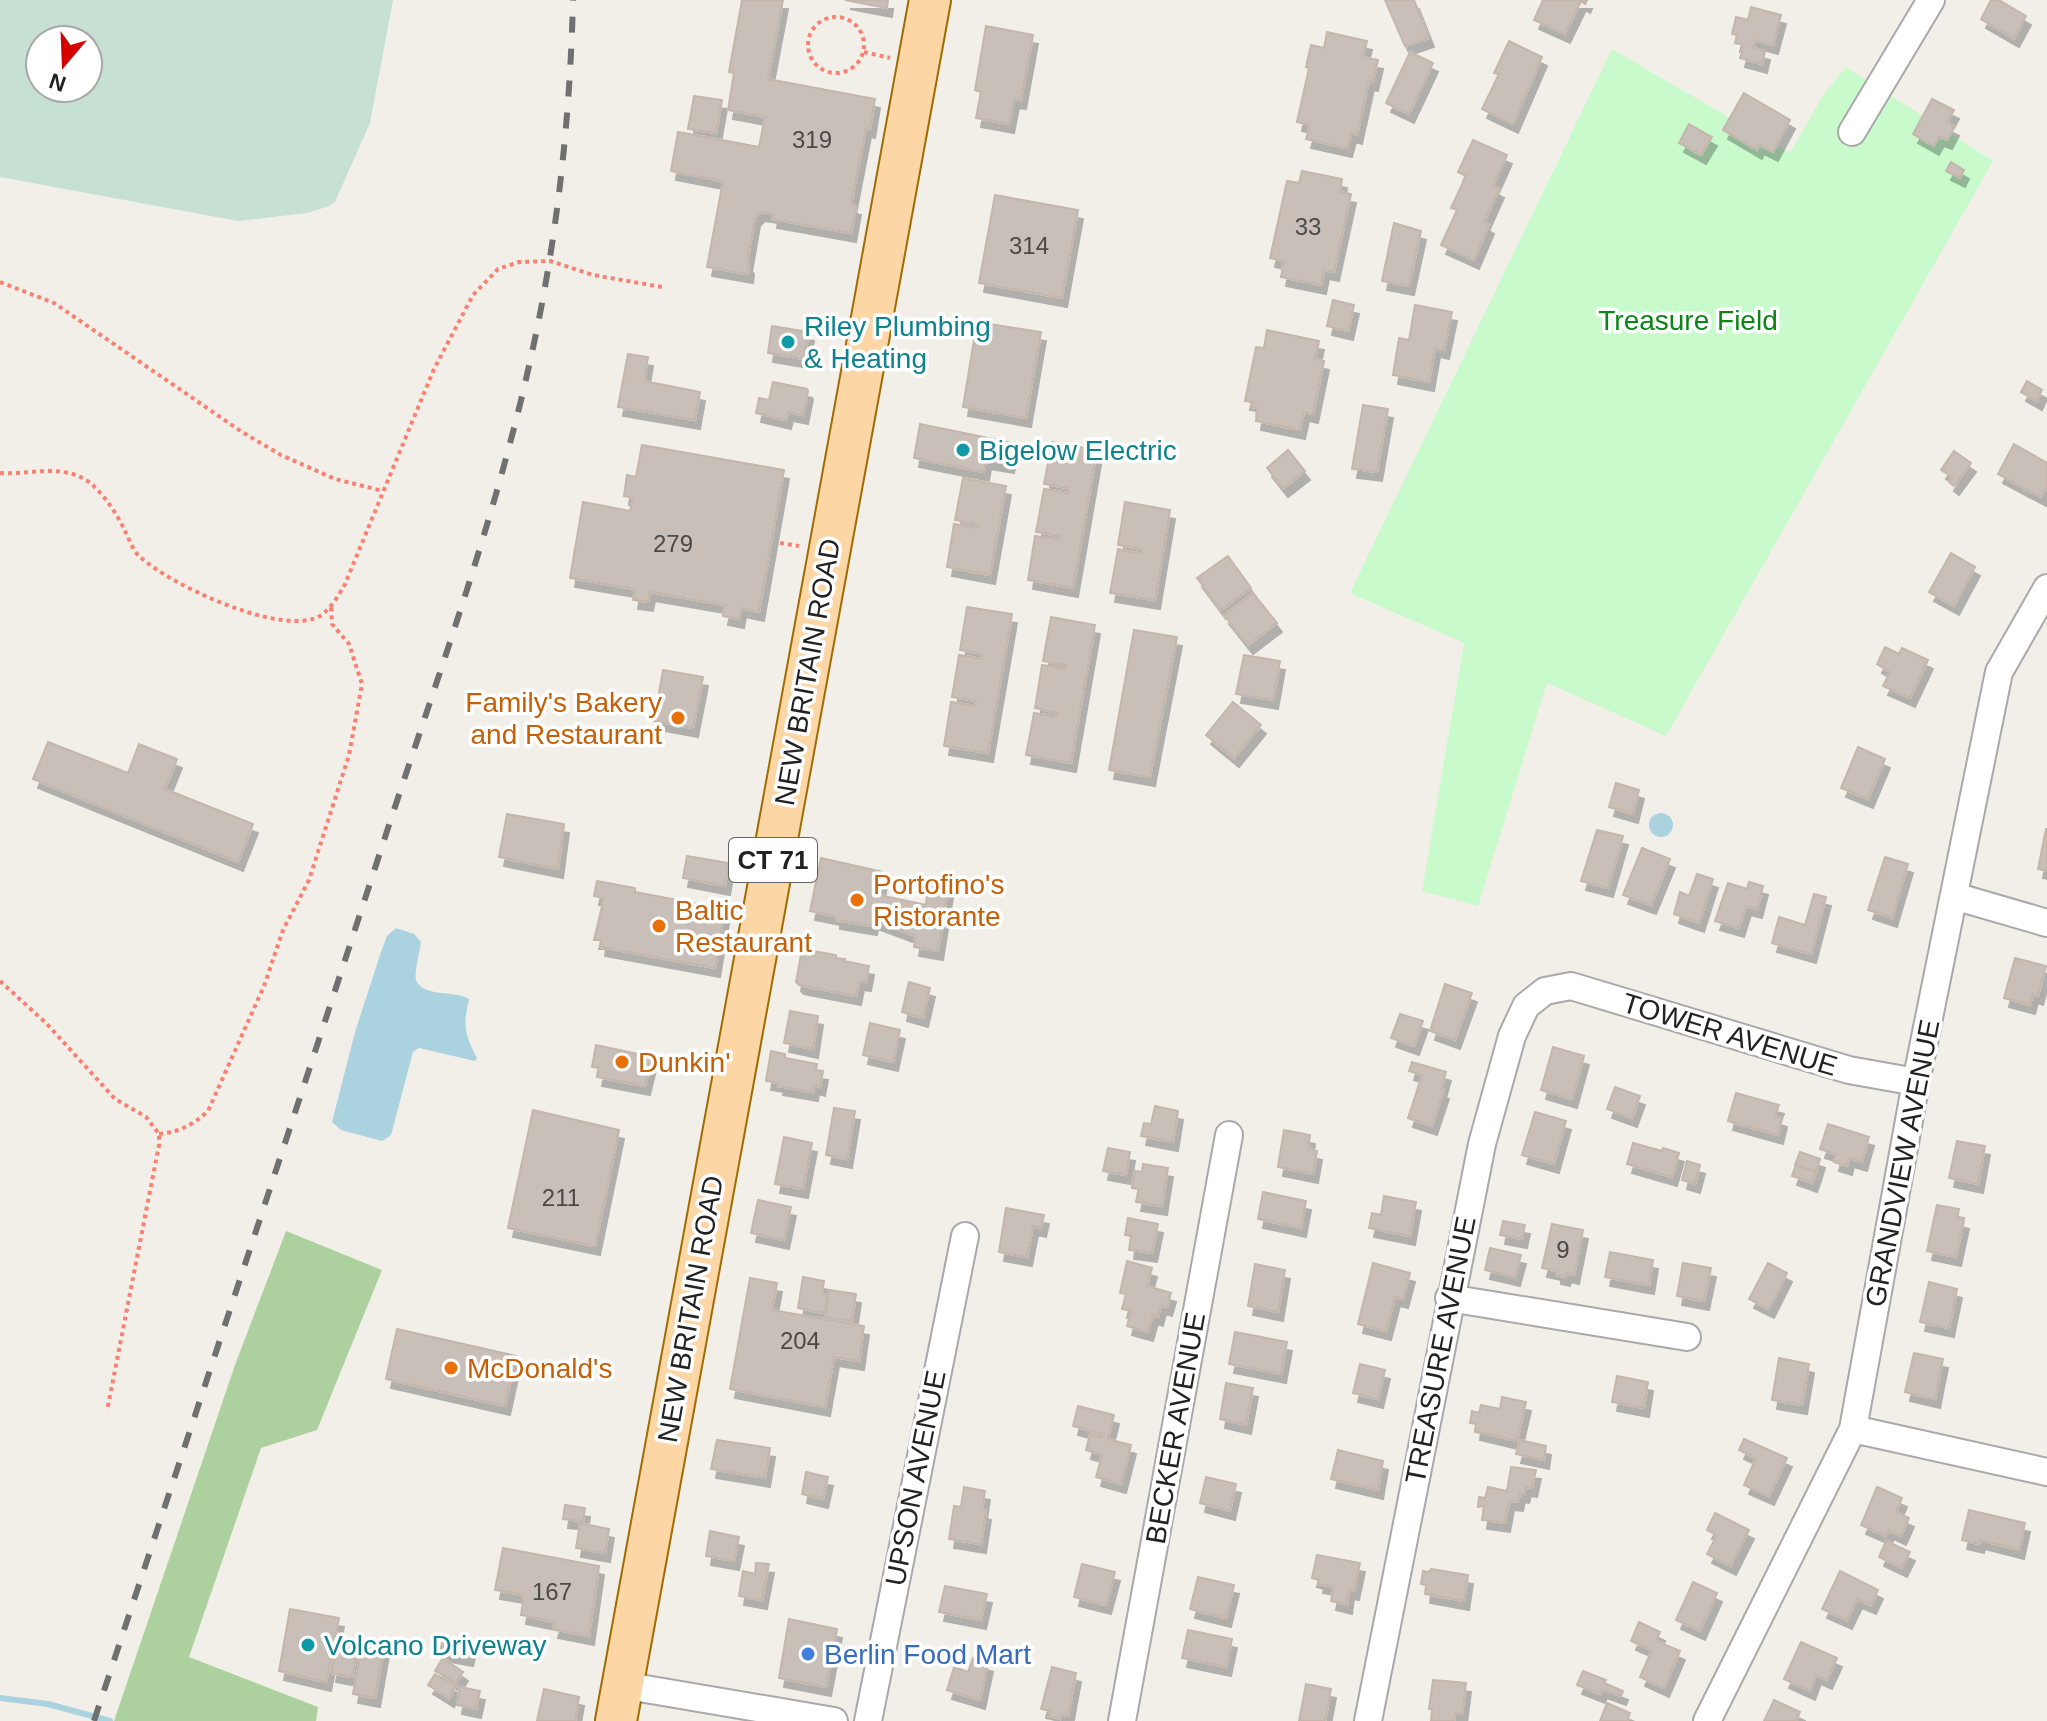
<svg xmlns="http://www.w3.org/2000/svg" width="2047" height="1721" viewBox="0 0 2047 1721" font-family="Arial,sans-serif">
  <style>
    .forest { fill: #add19e }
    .wetland { fill: #c6e0d4; fill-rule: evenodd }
    .park { fill: #c8facc }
    .water { fill: #aad3df }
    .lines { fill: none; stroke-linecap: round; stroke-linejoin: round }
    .stream { stroke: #aad3df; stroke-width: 6 }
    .building { fill: #c7bfb8; stroke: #c4b6ab; stroke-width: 2; filter: url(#shadow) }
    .minor-casing { stroke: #a9a9a9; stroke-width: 30 }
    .primary-casing { stroke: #a06b00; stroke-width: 44 }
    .path { stroke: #fa8072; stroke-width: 4; stroke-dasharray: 4 4; stroke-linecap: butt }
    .minor { stroke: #fff; stroke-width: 26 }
    .primary { stroke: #fcd6a4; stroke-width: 40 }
    .rail { stroke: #707070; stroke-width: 6; stroke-dasharray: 16 16; stroke-linecap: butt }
    .culture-dot { fill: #0f9aa8; stroke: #fff; stroke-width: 3 }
    .food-dot { fill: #e8710a; stroke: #fff; stroke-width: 3 }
    .shop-dot { fill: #3f7fe0; stroke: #fff; stroke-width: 3 }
    .labels { text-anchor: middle; stroke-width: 7; stroke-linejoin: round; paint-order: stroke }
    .number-label { font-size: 24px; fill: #4b4948 }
    .shield { fill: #fff; stroke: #646464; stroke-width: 2 }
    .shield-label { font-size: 26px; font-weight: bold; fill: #222 }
    .park-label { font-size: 28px; fill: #0c8416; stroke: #fff }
    .culture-label { font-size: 28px; fill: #0d838f; stroke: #fff; text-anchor: start }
    .street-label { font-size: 28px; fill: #222; stroke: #fff }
    .food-label { font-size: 28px; fill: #c56008; stroke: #fff; text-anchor: start }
    .shop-label { font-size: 28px; fill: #366cbe; stroke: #fff; text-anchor: start }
  </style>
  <defs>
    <filter id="shadow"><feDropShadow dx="5" dy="9" stdDeviation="0" flood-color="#0004"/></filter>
  </defs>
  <rect width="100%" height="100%" fill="#f2efe9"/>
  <path class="forest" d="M286,1231l96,39 -65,160 -56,18 -72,209 129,50 -2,14h-202l121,-356z"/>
  <path class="wetland" d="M0,0h393l-23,123 -35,79 -6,4 -22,7 -69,8 -238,-44zM40,40h48v48h-48z"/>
  <path class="park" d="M1612,49l178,104 34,-59 22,-27 147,94 -327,575 -119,-53 -69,223 -56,-15 42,-248 -114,-50z"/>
  <path class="water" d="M1649 825a12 12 0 1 1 24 0a12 12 0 1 1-24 0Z
    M396,928l18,6 7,8c-1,8 -7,32 -5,38 7,18 40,10 53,19 -6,27 -5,34 8,59l-2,3 -56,-13 -6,4 -22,83 -9,6 -41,-11 -9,-8 23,-90 26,-80 6,-16z"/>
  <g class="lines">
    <path class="stream" d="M0,1698l48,6 62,17"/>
  </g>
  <path class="building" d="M742,0h41l-15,79 107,20 -5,30 -4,-1 -15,77 5,1 -5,27 -79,-14 1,-5 -13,-2 -5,5 -8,46 2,2 -1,9 -41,-7 16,-86 -52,-10 7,-39 81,15 6,-30 -37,-7 6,-37 -5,-1z
    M845,0h43l-1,8z
    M1385,0h29l15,38 -24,8z
    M1543,0h44l-2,4 -4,-3 -16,33 -31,-14z
    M1991,0h8l27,16 -12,22 -33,-19z
    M1751,7l30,8 -8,30 -18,-5 -2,8 12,3 -3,13 -22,-6 4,-13 -9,-2 2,-8 -5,-1 4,-17 12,3z
    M986,26l47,9 -12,65 -7,-1 -5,25 -33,-6 5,-26 -6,-2z
    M1327,32l40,9 -4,16 15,3 -5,22 -4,-1 -12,54 -6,-2 -4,15 -41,-9 4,-14 -13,-3 12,-54 -3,-1 5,-22 13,3z
    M1509,41l33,16 -29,67 -31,-15 17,-35 -5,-1z
    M1410,52l23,11 -24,51 -23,-11z
    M1744,93l46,27 -17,32 -14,-7 -2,5 -34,-20z
    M694,96l28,4 -6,33 -28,-4z
    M1932,99l22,11 -7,13 7,4 -7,13 -8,-3 -5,9 -21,-12z
    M1689,124l23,13 -11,18 -22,-12z
    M1473,140l34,15 -14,31 6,3 -15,33 5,3 -15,35 -33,-15 16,-35 -6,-2 15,-32 -8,-4z
    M1951,162l13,8 -4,8 -14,-7z
    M1302,171l40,8 -2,13 11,2 -17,78 -10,-2 -3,15 -40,-8 3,-16 -14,-3 17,-77 12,2z
    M995,195l83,15 -16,88 -83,-15z
    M1394,223l27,8 -12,55 -27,-5z
    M1333,300l21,5 -6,26 -21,-5z
    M1415,305l37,7 -8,38 -9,-2 -6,34 -36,-7 6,-37 10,2z
    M977,322l64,10 -15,86 -63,-11z
    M772,326l37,6 -5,27 -36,-6z
    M1267,330l52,11 -4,18 9,2 -11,53 -9,-2 -4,18 -44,-9 2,-13 -7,-1 1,-5 -7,-1 11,-54 8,1z
    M628,354l20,3 -4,24 56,11 -5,28 -77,-13z
    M2027,381l15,9 -5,11 -16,-9z
    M773,382l34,7 1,2 -5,24 -15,-3 -2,8 -30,-7 3,-15 10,2z
    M1363,405l25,4 -11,63 -25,-3z
    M920,424l93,19 -4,21 -23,-4 -2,12 -70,-14z
    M1052,442l45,8 -24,138 -45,-8 7,-44 24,4 1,-4 -24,-4 8,-43 24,4v-5l-24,-4z
    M2014,444l33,19v22l-6,12 -43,-23z
    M642,445l142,25 -25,142 -18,-4 -2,11 -16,-3 2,-11 -75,-13 -2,10 -15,-2 2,-11 -65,-11 13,-76 47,9 3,-13 -9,-2 3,-21 9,2z
    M1288,450l17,21 -22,17 -16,-20z
    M1954,451l17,12 -17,23 -5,-4 3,-5 -11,-7z
    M963,478l43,8 -16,89 -43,-8 7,-43 23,4 1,-4 -23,-4z
    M1125,502l45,8 -15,90 -45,-7 8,-44 24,5v-5l-24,-4z
    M1951,553l24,14 -21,39 -25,-14z
    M1228,556l23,32 -30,22 -24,-32z
    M1253,593l24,30 -29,22 -24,-30z
    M967,607l45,7 -24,139 -44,-7 7,-44 24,4 1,-5 -24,-4 7,-42 23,4 1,-5 -23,-4z
    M1051,617l44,8 -24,138 -45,-8 8,-42 23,4 1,-4 -23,-5 7,-43 24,4v-4l-23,-4z
    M1134,630l43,7 -27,140 -41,-7z
    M1885,647l14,7 3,-6 26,12 -18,38 -27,-12 7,-14 -13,-8z
    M1244,655l36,6 -7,39 -37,-6z
    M663,670l40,7 -10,51 -39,-7z
    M1233,702l28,23 -27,33 -28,-23z
    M48,742l80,31 11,-29 38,15 -12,30 88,35 -15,38 -205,-83z
    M1858,747l27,12 -17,40 -27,-11z
    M1616,783l23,7 -6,24 -24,-7z
    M507,814l57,10 -6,45 -59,-12z
    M2046,829h1v42l-9,-2z
    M1597,830l26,6 -15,52 -27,-7z
    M1642,848l28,11 -19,46 -28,-10z
    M687,856l42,7 -4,23 -42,-8z
    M1885,857l23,7 -16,54 -24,-8z
    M821,858l62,14 -4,23 47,10 2,-19 20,3 -10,62 -24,-4 2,-11 -43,-16 -1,6 -37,-6v-4l-25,-5z
    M1697,874l16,5 -14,44 -25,-9 6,-22 9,4z
    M597,881l38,7v4l90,17 -10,59 -115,-21 1,-7h-7l10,-42 -10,-2z
    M1749,882l14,4 -6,23 -11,-3 -7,22 -24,-7 13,-38 19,6z
    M1814,894l12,3 -15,57 -39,-11 7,-26 26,8z
    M802,949l34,6v3l9,1 -1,2 25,5 -3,16 -7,-1 -3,15 -57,-11 -3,-3z
    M2015,958l31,8 -8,30 -5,-2 -3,11 -26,-7z
    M909,982l21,6 -7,30 -21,-6z
    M1445,984l27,9 -17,47 -25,-9z
    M790,1011l28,5 -5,33 -29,-6z
    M1400,1014l23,7 -9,25 -23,-8z
    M870,1023l30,7 -7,32 -30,-7z
    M596,1045l56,12 -7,29 -48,-9 2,-9 -7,-1z
    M1553,1047l31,9 -12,43 -31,-9z
    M771,1051l14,3v4l32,6 -1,6 7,1 -3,16 -6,-2 -1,7 -35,-6 1,-3 -13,-2z
    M1412,1062l34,10 -5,17 3,1 -12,36 -24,-8 14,-43 -13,-4z
    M1615,1087l25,9 -8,22 -25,-9z
    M1736,1093l43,12 -4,11 7,2 -4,17 -50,-14z
    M1155,1106l23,5 -5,31 -32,-6 3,-13 7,1z
    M834,1108l21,3 -8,48 -21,-4z
    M533,1110l86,20 -24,116 -87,-18z
    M1535,1112l31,9 -12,43 -32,-9z
    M1828,1124l41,13 -7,25 -13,-4 -2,8 -13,-4 2,-8 -16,-5z
    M1284,1130l26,5 -2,14 9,2 -4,23 -35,-7z
    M784,1137l28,6 -9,46 -28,-5z
    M1957,1141l28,5 -7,38 -29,-6z
    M1633,1143l29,8 1,-3 16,5 -7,24 -45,-13z
    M1108,1148l22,4 -4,23 -23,-4z
    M1800,1152l20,7 -4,13 -21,-7z
    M1687,1161l13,4 -5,19 -13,-4z
    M1143,1164l25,4 -6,38 -26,-4 3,-13 -7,-1 3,-17 7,1z
    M1796,1165l20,7 -4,11 -20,-7z
    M1263,1192l43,9 -5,27 -43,-9z
    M1384,1196l32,6 -6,34 -41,-8 3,-15 9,2z
    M758,1200l33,7 -7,33 -33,-7z
    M1937,1205l22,4 -2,9 7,2 -8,37 -29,-6z
    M1006,1208l38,7 -3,13 -8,-2 -6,31 -28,-5z
    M1128,1218l30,6 -6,29 -23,-3 2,-14 -6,-1z
    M1503,1221l22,4 -3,14 -22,-4z
    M1552,1224l31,6 -9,45 -8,-2 -1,4 -9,-2v-4l-14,-3z
    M1490,1248l31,7 -6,22 -30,-7z
    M1610,1252l43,8 -4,25 -44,-8z
    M1127,1261l25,7 -5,18 24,7 -4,14 -6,-2 -3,12 -5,-2 -5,17 -21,-6 4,-15 -9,-2 4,-15 -6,-1z
    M1373,1263l37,10 -7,26 -8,-2 -9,34 -28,-7z
    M1683,1263l28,5 -7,33 -27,-5z
    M1768,1263l19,10 -18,36 -20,-10z
    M1255,1264l30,6 -7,42 -30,-6z
    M803,1277l21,4 -2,13 5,1 -3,18 -26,-5z
    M750,1278l27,5 -5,27 92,16 -5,35 -25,-4 -9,50 -95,-18z
    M1929,1282l28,7 -8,39 -29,-6z
    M830,1290l26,4 -4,27 -27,-4z
    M397,1329l119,27 -11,50 -119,-27z
    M1235,1332l52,10 -6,32 -52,-10z
    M1914,1353l29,6 -8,40 -30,-7z
    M1779,1358l30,6 -7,41 -30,-5z
    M1360,1364l25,6 -7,29 -25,-6z
    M1617,1376l31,6 -4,26 -32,-6z
    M1226,1383l27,5 -7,37 -26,-6z
    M1502,1397l24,5 -9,39 -42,-10 1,-7 -6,-1 2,-12 7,2 2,-8 19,4z
    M1078,1406l36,9 -6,24 23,6 -10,39 -25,-7 6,-22 -16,-5 4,-16 11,3 1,-3 -29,-8z
    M1744,1439l43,19 -18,38 -25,-11 12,-27 -17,-8z
    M717,1440l53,8 -5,30 -54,-9z
    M1520,1440l26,6 -2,14 -28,-6z
    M1338,1450l45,11 -5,29 -47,-11z
    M1511,1467l25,3 -4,18 -6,-1 -2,7 -4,-1 -2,9 -9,-1 -4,22 -23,-3 2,-14 -6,1 1,-10 6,1 3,-11 19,4z
    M806,1472l22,5 -5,22 -21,-5z
    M1206,1477l30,7 -6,27 -30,-8z
    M964,1487l21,4 -3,19 4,1 -5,33 -32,-5 5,-33 7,1z
    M1877,1487l25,11 -6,14 13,6 -8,18 -12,-6 -3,6 -25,-11z
    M565,1505l20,3 -2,13 -20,-2z
    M1969,1510l56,13 -6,27 -39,-10 -1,4 -17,-4z
    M1715,1513l34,17 -18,36 -24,-12 10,-19 -10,-5z
    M580,1523l29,6 -4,24 -29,-5z
    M710,1531l29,6 -5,24 -28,-5z
    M1886,1541l24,11 -8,16 -23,-11z
    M503,1548l96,18 -10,70 -36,-7 2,-7 -34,-7 3,-20 -29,-5z
    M1317,1555l43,8 -6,28 -5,-1 -2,15 -16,-4 3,-14 -16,-3 1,-4 -7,-2z
    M756,1563l13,1 -7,36 -23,-4 4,-25 12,3z
    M1082,1564l33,8 -9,33 -32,-8z
    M1431,1569l37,6 -4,26 -39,-7 1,-9 -5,-1 2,-13 6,1z
    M1840,1571l38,19 -7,15 -14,-6 -10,21 -25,-11z
    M1198,1577l36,8 -8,33 -36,-9z
    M1693,1582l24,11 -17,38 -24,-11z
    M945,1586l42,8 -6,26 -42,-8z
    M290,1609l49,9 -13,64 -47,-11z
    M789,1619l48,10 -11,58 -47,-9z
    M1639,1622l21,10 -4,9 24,10 -16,37 -24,-11 12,-27 -21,-9z
    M1188,1630l44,9 -6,28 -44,-9z
    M443,1640l28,5 -3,12 -28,-5z
    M337,1642l21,4 -6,31 -21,-4z
    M1801,1642l36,16 -10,22 -11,-5 -6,16 -26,-12z
    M363,1644l21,3 -9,51 -22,-4z
    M443,1658l20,14 -7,11 -21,-12z
    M973,1658l15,5 -8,37 -33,-10 7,-23 14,5z
    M1052,1667l24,6 -8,43 -7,-2 -1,5 -11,-3 1,-5 -9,-2z
    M1583,1671l23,9 -2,3 19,8 -2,5 -19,-7 -2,5 -23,-9z
    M435,1674l21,12 -7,12 -21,-13z
    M1433,1680l33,3 -4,31 -7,-1 -1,8h-23l1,-12h-3z
    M1306,1684l25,5 -6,32h-26z
    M460,1687l20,4 -4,18 -19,-4z
    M544,1689l35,8 -4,24h-38z
    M1774,1700l26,12 -4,9h-32z
    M1607,1703l23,10 -3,8h-27z"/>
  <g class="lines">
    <defs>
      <path id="minor" d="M1852,132l79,-132
        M1954,896l93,27
        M1449,1298l238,39
        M1853,1429l194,43
        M622,1685l212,36
        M868,1721l97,-485
        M1122,1721l107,-586
        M1368,1721l114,-577 30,-108 14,-30 19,-15 26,-5 278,84 67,12
        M1707,1721l146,-292 63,-347 83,-410 48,-84"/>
      <path id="primary" d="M616,1721l314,-1721"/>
    </defs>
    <use href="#minor" class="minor-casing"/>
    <use href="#primary" class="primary-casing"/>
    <path class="path" d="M808 45a28 28 0 1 1 56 0a28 28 0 1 1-56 0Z
      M864,52l26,6
      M0,282l54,21 188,129 39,23 54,24 48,12
      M0,473c30,2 62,-10 89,9 14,11 28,32 36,49 4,8 8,20 15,26 33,29 130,74 173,62 15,-4 25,-23 32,-35l89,-215 39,-74 25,-26 21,-7 31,-1 43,14 69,12
      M780,543l19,3
      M0,981l47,43 68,75 31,18 13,17v11l-52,266
      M159,1134c20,-2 34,-9 49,-23l56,-125 19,-56 26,-50 40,-125 13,-71 -13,-40 -17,-20 -1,-17"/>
    <use href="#minor" class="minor"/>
    <use href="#primary" class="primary"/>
    <path class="rail" d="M94,1721c94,-285 189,-570 282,-856 54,-168 117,-335 155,-508 26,-117 39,-237 42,-357"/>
  </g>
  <g class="culture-dot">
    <circle cx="788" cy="342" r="8"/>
    <circle cx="963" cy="450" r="8"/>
    <circle cx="308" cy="1645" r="8"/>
  </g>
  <g class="food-dot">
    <circle cx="678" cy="718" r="8"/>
    <circle cx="857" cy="900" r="8"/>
    <circle cx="659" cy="926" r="8"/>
    <circle cx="622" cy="1062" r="8"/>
    <circle cx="451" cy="1368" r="8"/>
  </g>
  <circle class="shop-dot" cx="808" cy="1654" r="8"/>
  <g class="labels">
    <g class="number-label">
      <text x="812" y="148">319</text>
      <text x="1308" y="235">33</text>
      <text x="1029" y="254">314</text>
      <text x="673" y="552">279</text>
      <text x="561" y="1206">211</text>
      <text x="1563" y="1258">9</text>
      <text x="800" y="1349">204</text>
      <text x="552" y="1600">167</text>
    </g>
    <rect class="shield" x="729" y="838" width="88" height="44" rx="6"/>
    <g class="shield-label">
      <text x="773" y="869">CT 71</text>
    </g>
    <g class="park-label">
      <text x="1688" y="330">Treasure Field</text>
    </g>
    <g class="culture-label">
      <text x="804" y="336">Riley Plumbing<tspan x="804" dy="32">&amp; Heating</tspan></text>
      <text x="979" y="460">Bigelow Electric</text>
      <text x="324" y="1655">Volcano Driveway</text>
    </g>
    <g class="street-label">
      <text transform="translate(807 672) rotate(-80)" y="10">NEW BRITAIN ROAD</text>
      <text transform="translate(1730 1034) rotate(17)" y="10">TOWER AVENUE</text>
      <text transform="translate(1902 1163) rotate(-79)" y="10">GRANDVIEW AVENUE</text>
      <text transform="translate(690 1309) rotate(-80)" y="10">NEW BRITAIN ROAD</text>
      <text transform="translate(1440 1350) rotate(-79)" y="10">TREASURE AVENUE</text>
      <text transform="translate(1175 1428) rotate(-80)" y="10">BECKER AVENUE</text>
      <text transform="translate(915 1478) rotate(-79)" y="10">UPSON AVENUE</text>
    </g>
    <g class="food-label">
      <text x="662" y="712" text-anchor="end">Family's Bakery<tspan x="662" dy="32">and Restaurant</tspan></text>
      <text x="873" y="894">Portofino's<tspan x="873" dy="32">Ristorante</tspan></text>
      <text x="675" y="920">Baltic<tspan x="675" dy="32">Restaurant</tspan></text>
      <text x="638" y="1072">Dunkin'</text>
      <text x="467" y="1378">McDonald's</text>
    </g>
    <g class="shop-label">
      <text x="824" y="1664">Berlin Food Mart</text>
    </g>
  </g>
  <g transform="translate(64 64) rotate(199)"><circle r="38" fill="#ffffff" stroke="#a7a7a7" stroke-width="2"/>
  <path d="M0-6L14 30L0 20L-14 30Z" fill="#d40000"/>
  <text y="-12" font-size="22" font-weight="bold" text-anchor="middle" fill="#222222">N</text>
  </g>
</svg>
